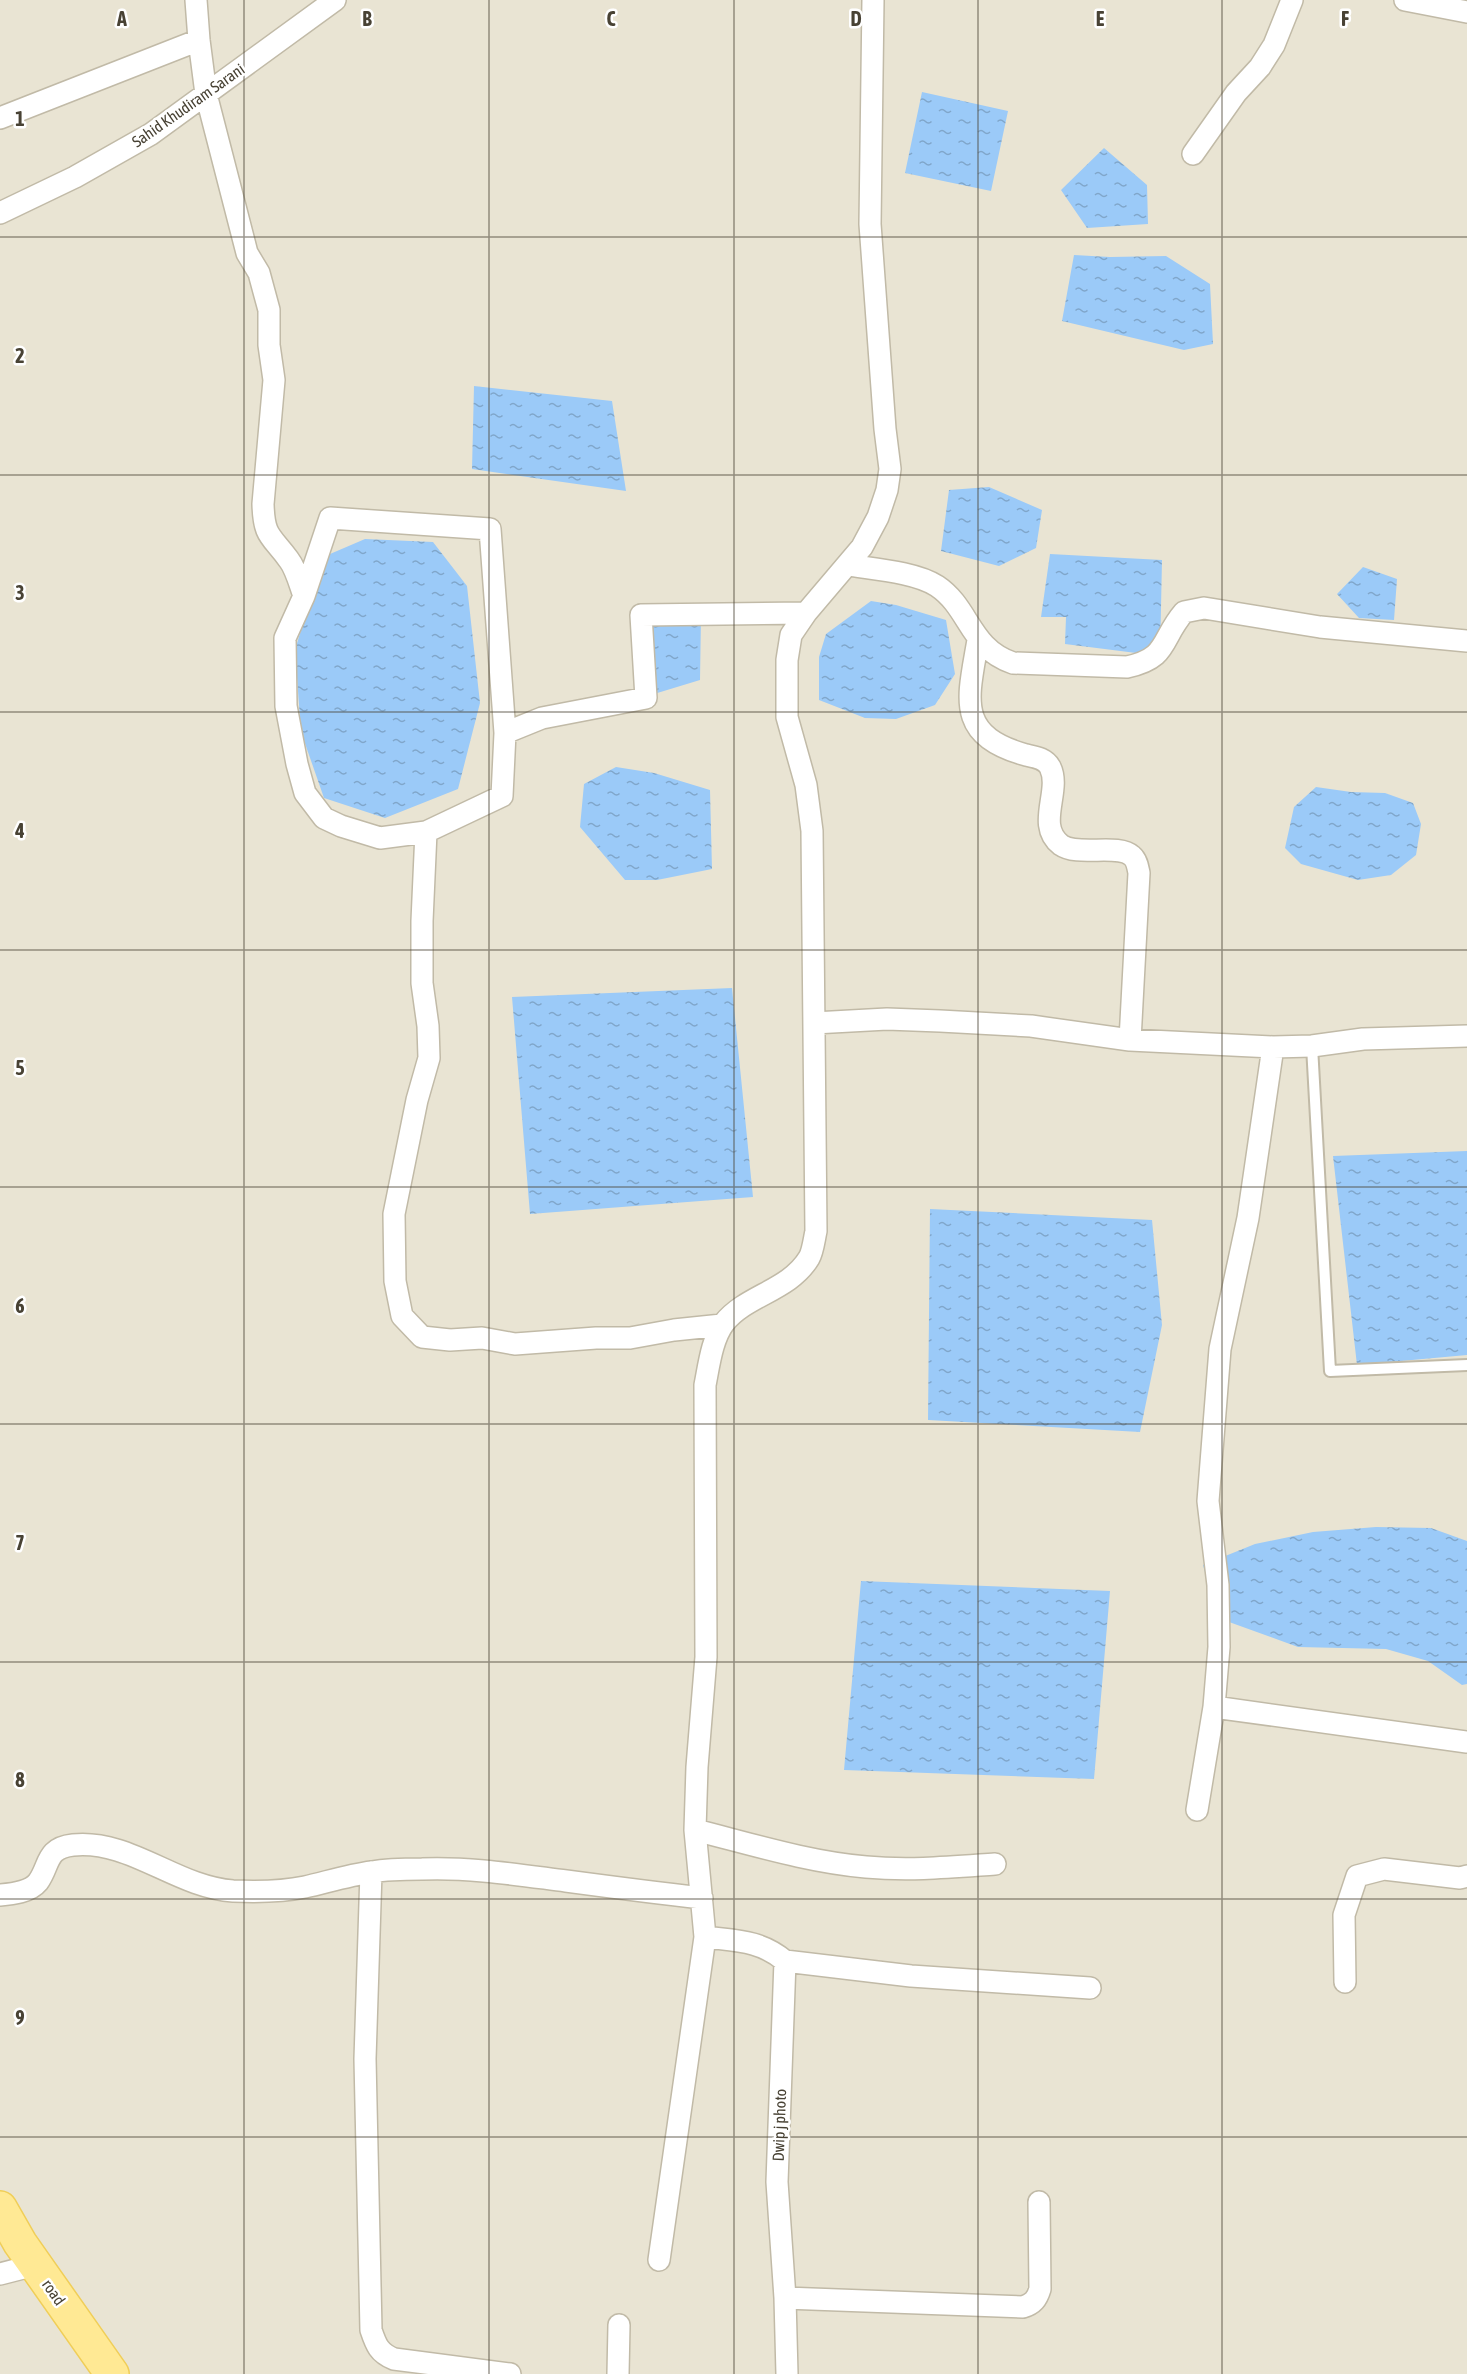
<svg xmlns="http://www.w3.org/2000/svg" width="1467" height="2374" viewBox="0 0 1467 2374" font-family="'Asap Condensed',sans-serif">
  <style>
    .residential { fill: #e9e4d3 }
    .water { fill: url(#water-ripples) }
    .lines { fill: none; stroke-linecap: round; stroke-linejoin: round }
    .service-casing { stroke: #c1baa7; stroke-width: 14 }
    .minor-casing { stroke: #c1baa7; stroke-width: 24 }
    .primary-casing { stroke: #f0ce58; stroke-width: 36 }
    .service { stroke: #fff; stroke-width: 10 }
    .minor { stroke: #fff; stroke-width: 21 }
    .primary { stroke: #ffe994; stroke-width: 33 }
    .grid { fill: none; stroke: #484234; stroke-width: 1.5; stroke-opacity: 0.55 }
    .labels { text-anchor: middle; stroke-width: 5; stroke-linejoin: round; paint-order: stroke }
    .street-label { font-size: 16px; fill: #484234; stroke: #fff }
    .grid-label { font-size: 20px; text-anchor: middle; font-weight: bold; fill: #484234; stroke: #fff; stroke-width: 5; stroke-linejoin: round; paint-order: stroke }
  </style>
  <defs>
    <pattern id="water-ripples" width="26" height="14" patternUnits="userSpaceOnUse" patternTransform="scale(1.5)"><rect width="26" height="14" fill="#9bcaf8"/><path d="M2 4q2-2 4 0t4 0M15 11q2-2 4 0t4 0" fill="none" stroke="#80a6ca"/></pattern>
  </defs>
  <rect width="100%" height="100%" fill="#f4f1e5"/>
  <path class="residential" d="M0,0h1467v2374h-1467z"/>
  <path class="water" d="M922,92l86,19 -17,80 -86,-18z
    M1104,148l43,37 1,39 -61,4 -26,-38z
    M1074,255l36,2 56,-1 44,28 3,60 -29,6 -122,-29z
    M474,386l138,15 14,90 -154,-22z
    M989,487l53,23 -6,38 -37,18 -58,-15 8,-61z
    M365,539l68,3 34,44 13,117 -22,86 -73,29 -61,-20 -23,-66 -6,-82 28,-93z
    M1050,554l112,6 -2,96 -95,-12 1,-27h-25z
    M1363,567l34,12 -3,41 -35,-2 -22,-24z
    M871,601l25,4 50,15 9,54 -20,31 -39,14 -31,-1 -46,-18v-43l7,-23z
    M644,614l57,1 -1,65 -46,14z
    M616,767l38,6 56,17 2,79 -55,11h-32l-45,-53 4,-43z
    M1316,787l35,5 34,1 28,10 8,21 -5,31 -25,20 -33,5 -57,-16 -16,-16 9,-41z
    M732,988l21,209 -223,17 -18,-217z
    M1467,1151v204l-110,10 -24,-209z
    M930,1209l222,11 10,105 -22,107 -212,-12z
    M1376,1527l55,1 36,13v143l-5,1 -34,-24 -42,-12 -88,-2 -80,-29 -15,-53 52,-21 58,-12z
    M861,1581l249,10 -16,188 -250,-9z"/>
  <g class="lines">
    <defs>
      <path id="service" d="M1312,1046l18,325 137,-6"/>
      <path id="minor" d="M196,0l3,40 7,54 41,159 12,20 10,37v35l5,35 -11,124c1,34 8,31 26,56 7,9 11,25 15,36l-19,42 1,68 11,58 8,29 19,25 17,8 39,12 46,-6 -4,89v62l6,43 1,32 -12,42 -23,114 1,67 7,35 20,21 28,3 32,-2 33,6 81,-6h34l44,-8 48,-5
        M1405,0l62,12
        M0,118l199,-78
        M1193,154l43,-61 24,-26 14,-22 18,-45
        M0,213l75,-36 76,-43 184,-134
        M848,565c25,4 68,7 89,21 33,22 32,62 76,77l114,4c42,-9 33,-27 57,-55l20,-4 116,19 147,14
        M304,596l26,-78 160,11 15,204
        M978,640c-10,59 -23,95 48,115 9,2 19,3 24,12 12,24 -15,58 11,78 17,12 57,-2 71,11 5,4 6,12 7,17l-9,167
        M426,832l76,-36 3,-63 37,-15 104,-20 -5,-83 165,-2
        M814,1023l73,-4 53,2 91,5 99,14 143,7 39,-1 51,-7 104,-3
        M1214,1707l253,35
        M1197,1810l17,-103 5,-60 -1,-62 -10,-84 12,-152 28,-131 25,-171
        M695,1830c56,14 113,32 171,37 44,4 86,0 129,-3
        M371,1872l-6,187 6,271c5,15 8,23 23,29l116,15
        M0,1895c12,-1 30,-3 38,-13 12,-16 7,-34 35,-37 57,-6 103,42 160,46 24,1 48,1 72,-4 22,-5 44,-12 67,-15 16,-3 33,-3 50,-3 48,-2 97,6 144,12 45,6 91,12 136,17
        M705,1937c31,4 55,3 80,24l-8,221 8,116 2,76
        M785,1961l126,15 179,12
        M1345,1982l-1,-67 13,-39 27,-7 76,9 7,-2
        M659,2260l46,-323 -10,-107 2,-63 9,-110 -1,-272c4,-20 7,-46 19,-62 22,-28 65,-32 85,-65 4,-7 5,-18 7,-27l-4,-400 -6,-46 -19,-68v-57l4,-25 15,-22 56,-66 16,-30 9,-27 3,-21 -5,-40 -15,-205 3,-224
        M0,2274l35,-9
        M785,2298l238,9c10,-3 14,-8 17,-18l-1,-87
        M618,2374l1,-49"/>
      <path id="primary" d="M0,2208l20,35 92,131"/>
    </defs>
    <use href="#service" class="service-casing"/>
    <use href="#minor" class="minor-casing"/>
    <use href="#primary" class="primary-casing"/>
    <use href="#service" class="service"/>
    <use href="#minor" class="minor"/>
    <use href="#primary" class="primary"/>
  </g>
  <path class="grid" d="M244,0v2374M489,0v2374M734,0v2374M978,0v2374M1222,0v2374M0,237h1467M0,475h1467M0,712h1467M0,950h1467M0,1187h1467M0,1424h1467M0,1662h1467M0,1899h1467M0,2137h1467"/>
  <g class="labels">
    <g class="street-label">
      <text transform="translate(188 105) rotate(-35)" y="6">Sahid Khudiram Sarani</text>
      <text transform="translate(779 2125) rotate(-88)" y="6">Dwip j photo</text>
      <text transform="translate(54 2292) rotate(55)" y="6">road</text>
    </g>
  </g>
  <g class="grid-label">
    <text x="122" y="26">A</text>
    <text x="367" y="26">B</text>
    <text x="611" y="26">C</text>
    <text x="856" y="26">D</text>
    <text x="1100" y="26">E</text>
    <text x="1345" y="26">F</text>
    <text x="20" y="126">1</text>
    <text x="20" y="363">2</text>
    <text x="20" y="600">3</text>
    <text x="20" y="838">4</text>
    <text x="20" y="1075">5</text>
    <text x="20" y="1313">6</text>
    <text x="20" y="1550">7</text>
    <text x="20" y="1787">8</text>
    <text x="20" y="2025">9</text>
  </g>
</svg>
